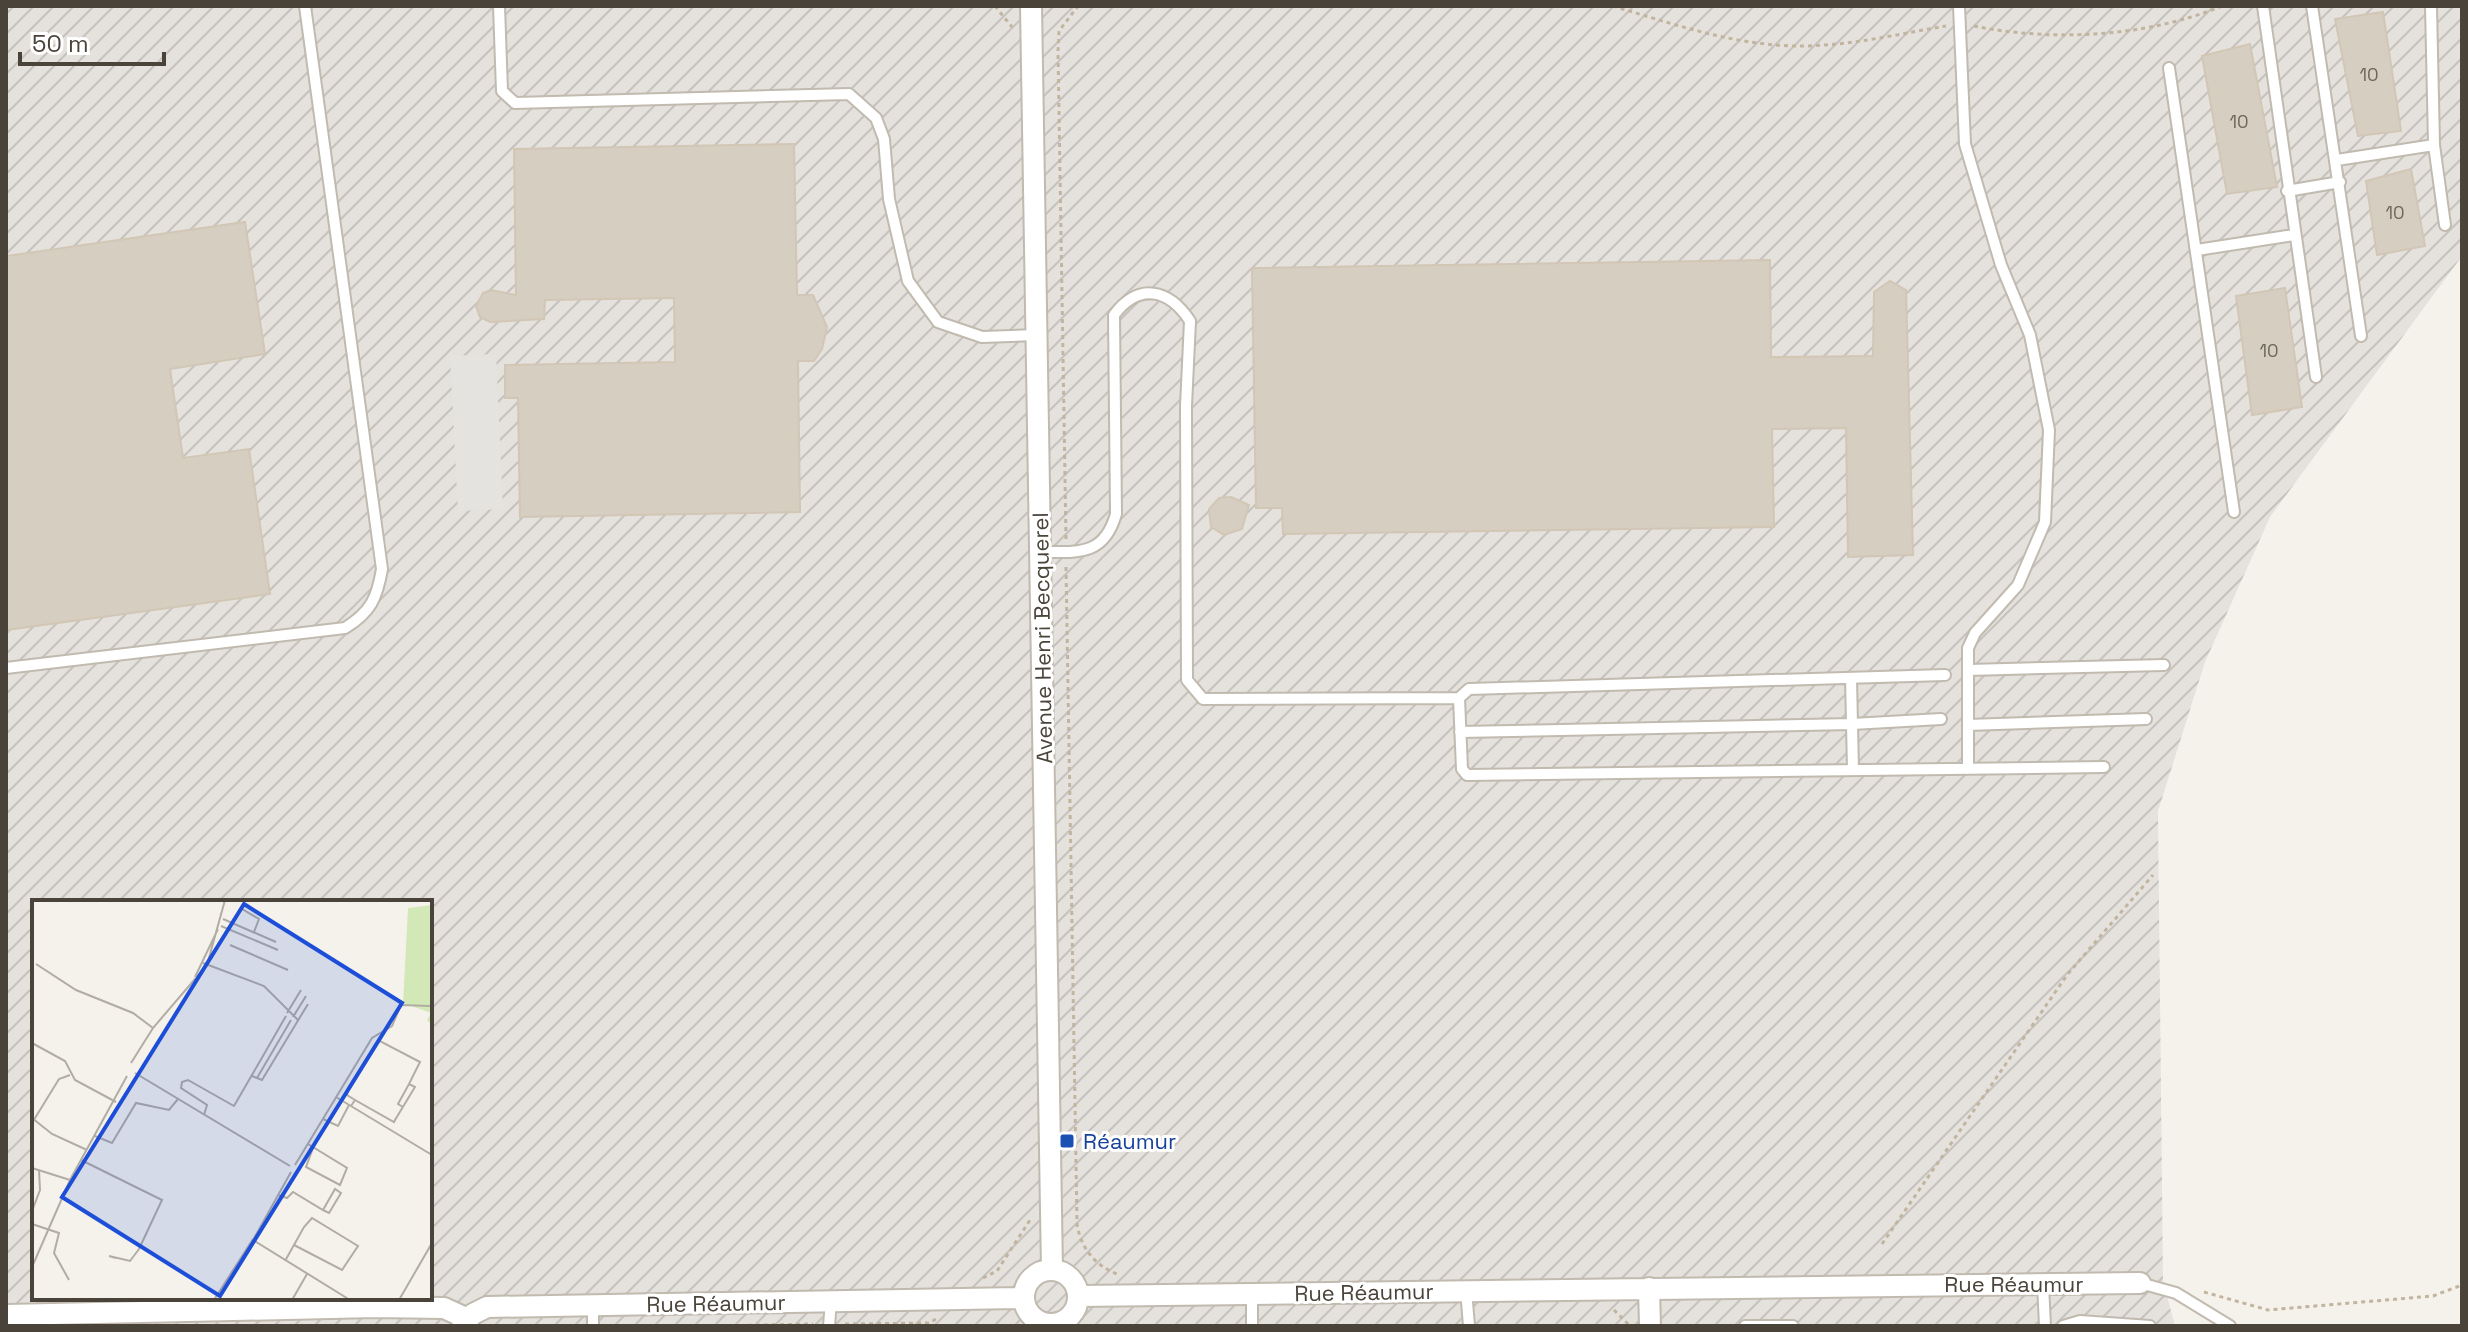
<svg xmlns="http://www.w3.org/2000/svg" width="2468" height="1332" viewBox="0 0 2468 1332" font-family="'Space Grotesk',sans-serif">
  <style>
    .industrial { fill: url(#industrial-furrows); fill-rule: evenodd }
    .parking { fill: #e5e3e0 }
    .building { fill: #d7cec2; stroke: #d2c6b5; stroke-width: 2 }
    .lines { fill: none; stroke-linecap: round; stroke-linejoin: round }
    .service-casing { stroke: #c1baaf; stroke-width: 14 }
    .minor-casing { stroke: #c1baaf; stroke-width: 24 }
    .path { stroke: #c2b5a0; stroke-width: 3; stroke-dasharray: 4 4; stroke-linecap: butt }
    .service { stroke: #fff; stroke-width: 10 }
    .minor { stroke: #fff; stroke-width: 20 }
    .transit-dot { fill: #1a4fb4; stroke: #fff; stroke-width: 3 }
    .labels { text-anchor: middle; stroke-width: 6; stroke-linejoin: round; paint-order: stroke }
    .number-label { font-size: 18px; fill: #6d665b }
    .street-label { font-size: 22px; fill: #4a4339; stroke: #fff }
    .transit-label { font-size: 22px; fill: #164399; stroke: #fff; text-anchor: start }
    .inset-road { fill: none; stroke: #b1aca4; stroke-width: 2 }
    .view { fill: #1d4ed8; fill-opacity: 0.15; stroke: #1d4ed8; stroke-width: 4 }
    .inset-edge { fill: none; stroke: #4a4339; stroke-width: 4 }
  </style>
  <defs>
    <pattern id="industrial-furrows" width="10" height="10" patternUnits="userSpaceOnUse" patternTransform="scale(2)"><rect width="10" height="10" fill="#e5e1dd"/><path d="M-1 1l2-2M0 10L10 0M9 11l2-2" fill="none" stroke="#c6c2be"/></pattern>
  </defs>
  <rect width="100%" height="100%" fill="#f5f2ec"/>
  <path class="industrial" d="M6,6h2456v250l-192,261 -65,145 -47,149 5,470 12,45h-2169zM34,902h396v396h-396z"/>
  <path class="parking" d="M496,354l7,155 -45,2 -8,-155z"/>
  <path class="building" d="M2383,12l18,119 -43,5 -23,-117z
    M2250,44l27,143 -50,7 -25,-138z
    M794,144l3,151h16l14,32 -5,22 -8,12h-16l2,151 -280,5 -2,-119h-13v-33l170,-3 -1,-64 -129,2 -1,19 -54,3 -10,-5 -4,-11 7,-13 8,-3 25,5 -2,-146z
    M2411,169l14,77 -48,9 -11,-74z
    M245,222l20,132 -95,15 13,89 66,-9 21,145 -264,36v-374z
    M1770,260l1,97 102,-1 1,-64 16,-11 16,9 7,265 -65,2 -2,-129 -74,1 2,98 -491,7 -1,-26h-26l-4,-240z
    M2285,288l17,119 -50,8 -16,-119z
    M1231,497l18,8 -7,24 -18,6 -13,-8 -2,-18 10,-11z"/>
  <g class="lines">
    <defs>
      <path id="service" d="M499,6l3,85 13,12 334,-9 27,24 8,21 5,60 19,82 30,41 44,15 54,-2
        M1959,6l6,138 36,121 29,70 19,95 -4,92 -27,63 -43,48 -7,15v121
        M2263,6l53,371
        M2312,6l49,330
        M2169,68l65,444
        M2434,145l11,80
        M2337,160l97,-15 -3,-139
        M2287,191l53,-9
        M2197,250l97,-15
        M1040,552c39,0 64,4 76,-38l-2,-199c25,-33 55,-26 76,6l-4,85 1,274 16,19 256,-1 10,-9 476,-14
        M6,668l339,-40c26,-16 32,-30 37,-59l-77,-563
        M1968,670l196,-5
        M1851,678l2,92
        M1459,698l3,71 5,6 637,-8
        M1968,725l178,-6
        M1460,732l392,-8 89,-5
        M2140,1283l36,10 54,33
        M2043,1284l2,42
        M1466,1290l3,36
        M1252,1294v32
        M593,1305v21
        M829,1326l2,-25
        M1745,1326h48
        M2063,1326l17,-5 70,5"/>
      <path id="minor" d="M1031,6l21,1264
        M1024 1297a27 27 0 1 1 54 0a27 27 0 1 1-54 0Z
        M1649,1288l1,38
        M1079,1296l1061,-13
        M6,1315l369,-8 69,1 24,11
        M462,1326l11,-12 14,-7 537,-9"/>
    </defs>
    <use href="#service" class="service-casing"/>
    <use href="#minor" class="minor-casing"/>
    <path class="path" d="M995,6l17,21
      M1613,6c60,18 123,40 187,40 49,0 98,-12 146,-20
      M1974,26c79,16 173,11 248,-20
      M1066,539l-8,-488 1,-20 19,-25
      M1066,567l11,657c4,25 19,43 43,51
      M1882,1244l185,-269 86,-100
      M983,1278l14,-7 33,-51
      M2204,1292l64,18 165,-14 29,-11
      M1614,1310l16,16
      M845,1324l85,-1 6,-4
      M716,1326l97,-2"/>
    <use href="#service" class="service"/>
    <use href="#minor" class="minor"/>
  </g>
  <rect class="transit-dot" x="1059" y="1133" width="16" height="16" rx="4"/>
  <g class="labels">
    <g class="number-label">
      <text x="2369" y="81">10</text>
      <text x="2239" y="128">10</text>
      <text x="2395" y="219">10</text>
      <text x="2269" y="357">10</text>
    </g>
    <g class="street-label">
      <text transform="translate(1042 638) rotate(-91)" y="8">Avenue Henri Becquerel</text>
      <text x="2014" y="1292">Rue Réaumur</text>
      <text transform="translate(1364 1292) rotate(-1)" y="8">Rue Réaumur</text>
      <text transform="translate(716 1303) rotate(-1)" y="8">Rue Réaumur</text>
    </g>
    <g class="transit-label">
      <text x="1083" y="1149">Réaumur</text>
    </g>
  </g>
  <g transform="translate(32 900)">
    <rect width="400" height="400" fill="#f5f2ec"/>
    <path d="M400,5v120l-5,-5 4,-7 -28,-10 5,-95z" fill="#d3e8b7"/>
    <path class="inset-road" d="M210,9l17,10 -5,13M191,19l53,23M189,26l57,24M198,45l58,25M171,63l61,23 35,35M4,64l40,26 57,23 20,15M163,77l23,-48M255,113l14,-23M261,117l13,-21M0,143l33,18 10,19 41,22M99,163l22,-35 54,-63 18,-65M103,173l155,93M220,176l10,4 46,-76M225,178l34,-58M304,197l96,58M323,200l-8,-5 1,-7 30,-48 42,22 -11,22M319,206l4,-6 39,22 1,-2 20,-33 -6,-3 -11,20 5,3M172,215l3,-10 -26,-17 1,-6 6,-2 46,26 52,-90M0,218l20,16 35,16M291,219l15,7 11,-21M0,223l27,-44 11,-4M63,236l17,7 24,-40 33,7 9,-11M276,244l39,24 -7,17 -34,-18 7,-19M49,260l81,40 -23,49 -9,12 -21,-5 7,2M263,265l77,-127 20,-12 9,-21 30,1M0,268l38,12M259,272l-38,68 97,60M246,295l9,3 6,-6 30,18 6,3 12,-20 -6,-4 -12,21M0,311l8,-21 -1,-20M0,324l27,9 -5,20 15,27M253,361l19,-34 8,-9 46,28 -16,24 -48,-25M0,367l38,-87 57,-104M182,400l39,-61M260,400l15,-26M367,400l33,-57"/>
    <path class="view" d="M212,4l158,99 -182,293 -158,-99z"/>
    <rect width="400" height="400" class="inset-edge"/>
  </g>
  <rect width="2468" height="1332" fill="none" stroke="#4a4339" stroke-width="16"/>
  <path d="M20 52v12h144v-12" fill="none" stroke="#4a4339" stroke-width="4"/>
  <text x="32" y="52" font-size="24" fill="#4a4339" stroke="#ffffff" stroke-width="6" paint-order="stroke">50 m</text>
</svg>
